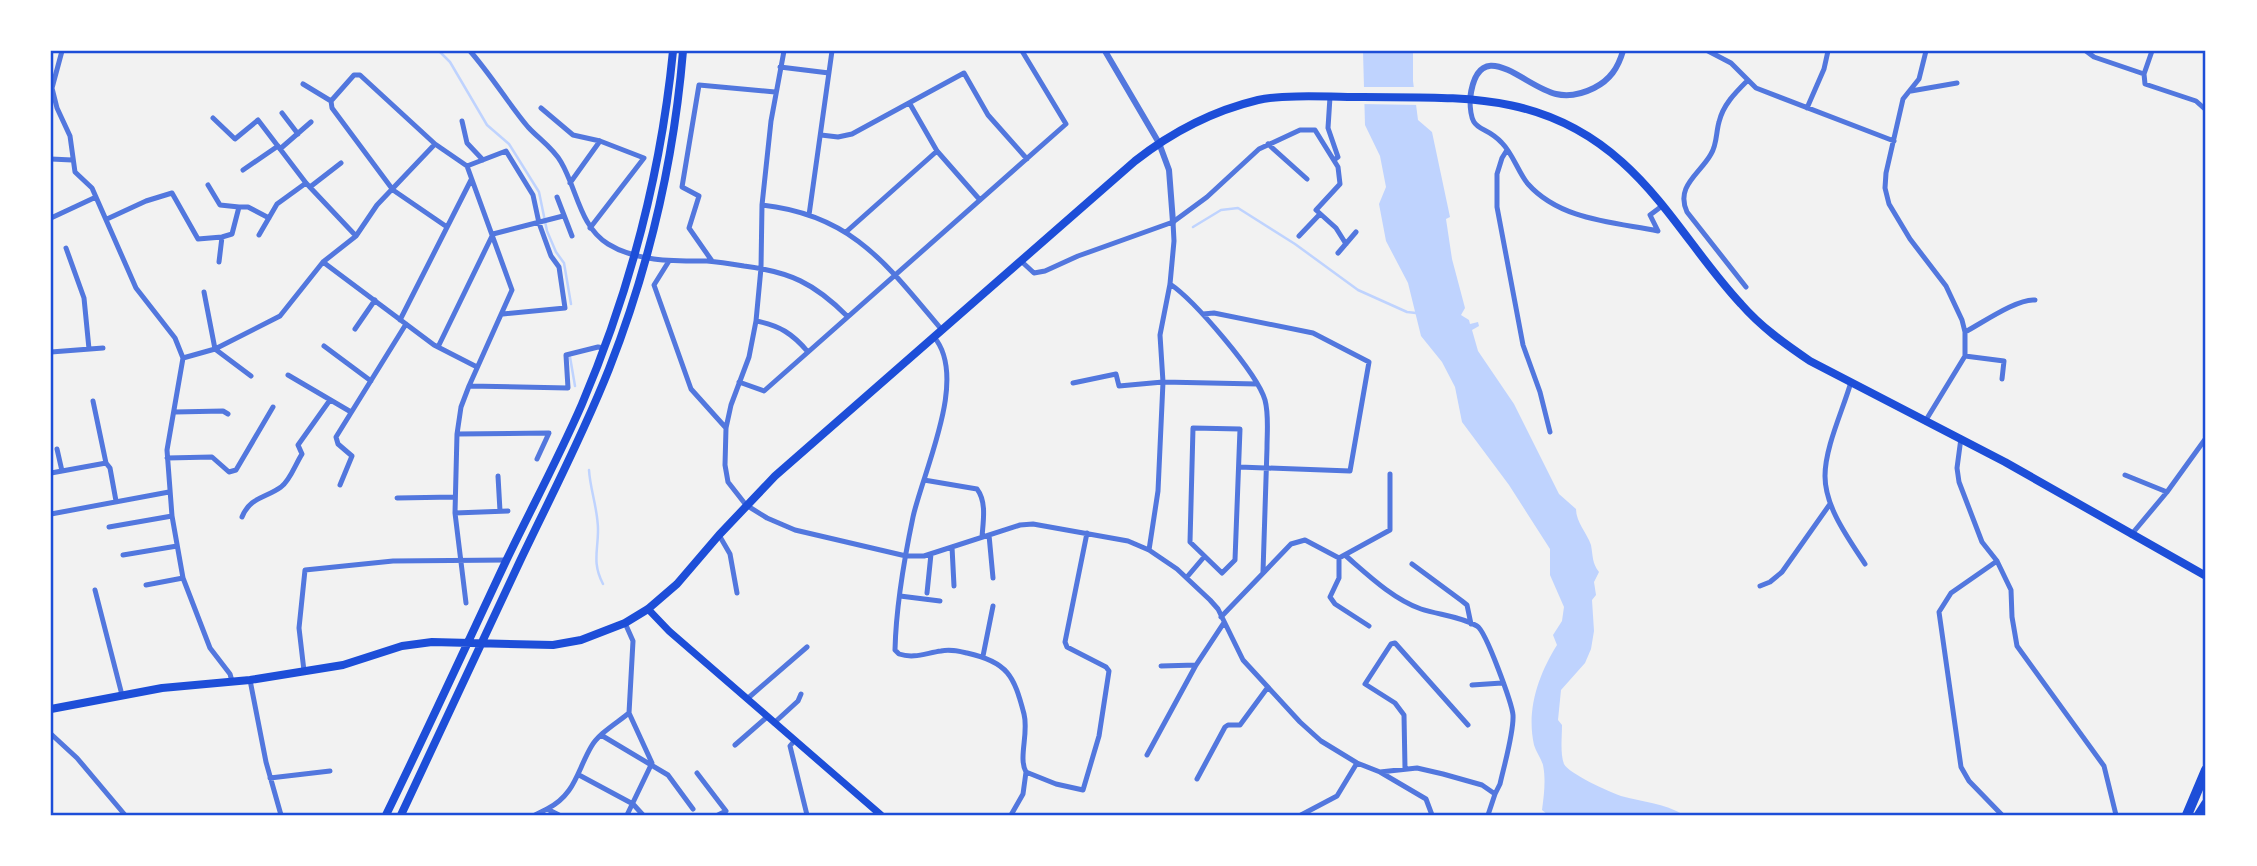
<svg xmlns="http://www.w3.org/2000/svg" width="2257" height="866" viewBox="0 0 2257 866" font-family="Inter,sans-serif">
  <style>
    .water { fill: #bfd3fe }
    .pier { fill: #f2f2f2 }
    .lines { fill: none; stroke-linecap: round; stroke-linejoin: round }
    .stream { stroke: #bfd3fe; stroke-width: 2.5 }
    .minor { stroke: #5277de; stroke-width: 5 }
    .tertiary { stroke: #5277de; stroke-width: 6 }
    .secondary { stroke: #1d4ed8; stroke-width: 7 }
    .primary { stroke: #1d4ed8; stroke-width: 8 }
    .motorway { stroke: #1d4ed8; stroke-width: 10 }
    .neatline { fill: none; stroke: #1d4ed8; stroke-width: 2.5 }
  </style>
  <rect width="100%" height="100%" fill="#f2f2f2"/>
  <path class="water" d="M1363,51h50v30l5,39 14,12 18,85 -4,2 6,40 13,49 -4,7 8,5 1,4 8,-2 1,4 -7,4 6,21 36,53 45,90 17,15c0,13 11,24 15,36 2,11 1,18 8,27l-5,10 2,13 -4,5 2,31 -3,18 -6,14 -24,27 -3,30 4,5c0,11 -2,29 2,39 4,9 45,28 57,32 21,6 43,7 63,19h-136l-6,-5c2,-15 4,-30 1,-45 -2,-7 -7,-13 -9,-20 -8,-36 5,-71 23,-100l-4,-10 9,-14 2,-14 -14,-32v-26l-41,-64 -47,-63 -7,-35 -13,-25 -21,-26 -13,-53 -22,-42 -7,-37 7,-17 -6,-31 -15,-31z"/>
  <path class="pier" d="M1360,87h57l3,18 -59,-1z"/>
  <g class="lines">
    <path class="stream" d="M439,51l11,11 37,63 22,19 30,48 8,39 9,21 8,11 7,41
      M1193,227l28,-17 17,-2 57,36 63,46 49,22 9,1
      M570,357l5,29
      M589,470c1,19 9,39 9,60 0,21 -6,33 5,54"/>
    <path class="minor" d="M62,51l-10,37 5,20 13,28 5,36 17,16 44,100 39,50 8,20 -16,92 5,66 11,62 27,70 20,26 2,7
      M470,51c21,24 38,52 58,76 11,12 25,21 33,35 16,27 19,65 47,82 29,18 67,17 99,17 13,1 25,3 37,5 46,6 70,17 103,50
      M784,51l-13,70 -9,84 -1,63 -5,53 -7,36 -18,48 -5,23 -1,37 3,17 18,23 21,13 28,12 111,26h18l96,-31 13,-1 95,17 21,9 28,19 33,31 8,9 25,51 57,62 21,19 36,22 23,9 37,-4 26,6 39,11 13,9 -7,21
      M1708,51l23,12 25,25 138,53
      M2086,51l8,6 50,17 1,10 51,17 10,9
      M780,67l49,6
      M2144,74l8,-23
      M303,84l28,17
      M1911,91l46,-8
      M1330,97l-2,31 10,29 -4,3
      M1470,99c0,37 13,23 32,44 11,11 16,29 26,41 32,36 85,38 130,47l-8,-16 12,-9
      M910,104l27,47 43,49
      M541,108l32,27 27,6 44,17 -54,70
      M1807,108l17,-39 4,-18
      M282,113l16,21
      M213,118l22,21 23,-19 48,63 50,53
      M462,121l5,22 16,17
      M821,135l17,2 14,-3 112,-61 24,42 39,44
      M1268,144l39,35
      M280,149l31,-27
      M1507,150l-5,8 -5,16v33l26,138 17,47 10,40
      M51,159l21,1
      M467,166l39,-15 27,44 6,28 12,33 8,11 6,41 -62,6
      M243,170l35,-24
      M570,183l30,-42
      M208,185l12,20 19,2
      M310,187l31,-24
      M557,197l15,39
      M762,205c91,10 125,60 180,125
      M809,215l23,-164
      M51,218l45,-21
      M107,219l39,-18 26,-8 26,46 24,-2 10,-3 7,-27h9l21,11
      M447,227l-54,-37 -61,-82 -1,-7 23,-26h6l75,69 32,22 45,124 -43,96 -8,21 -4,27 -2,79 11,90
      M846,232l91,-81
      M259,235l18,-31 29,-21
      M1299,236l21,-22
      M66,248l18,50 5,51
      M1338,253l18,-21
      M669,261l-15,24 37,104 35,39
      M712,261l-23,-33 10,-32 -17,-9 17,-102 76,7
      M1021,261l13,12 11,-2 33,-15 95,-34 34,-25 52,-48 41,-19h15l23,37 2,17 -24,26 20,18 10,16
      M219,262l3,-25
      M323,262l111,83 43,22
      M1170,284c24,16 87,89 95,116 4,15 2,32 2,48 -1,41 -3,82 -4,124
      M1746,287l-59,-75c-12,-26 13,-38 24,-58 6,-9 5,-22 8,-32 4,-17 16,-29 28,-41
      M204,292l11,57 36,27
      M1203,314l11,-1 99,20 56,29 -19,109 -111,-4
      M400,320l71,-140
      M756,321c23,4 37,13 52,31
      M355,329l20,-29
      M1965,332c17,-9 53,-34 70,-32
      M934,337c35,41 -11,134 -21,180 -9,43 -17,89 -18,133l4,4c15,5 27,-1 42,-3 9,-2 17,0 26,2 41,9 47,23 57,61 5,19 -6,44 2,58l-3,22 -12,21
      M324,346l47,35
      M438,347l55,-113 70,-18
      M51,352l52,-4
      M1965,356l39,5 -2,18
      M183,358l32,-9 65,-33 43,-54 33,-26 21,-31 58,-61
      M288,375l63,37
      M739,382l25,9 302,-267 -44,-73
      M1851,382c-8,28 -26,65 -26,94 0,31 23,62 40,88
      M1073,383l43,-9 3,12 44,-4 94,2
      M469,386l99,2 -2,-33 32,-8 6,1
      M93,401l13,62 4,5 6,33
      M175,412l48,-1 5,3
      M1926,420l39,-64v-24l-3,-12 -16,-34 -36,-47 -21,-35 -4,-16 1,-15 17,-74 16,-20 7,-28
      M1193,428l47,1 -5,131 -13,13 -32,-31z
      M457,434l92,-1 -12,26
      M1961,438l-4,30 2,14 23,60 15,19 14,29 1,27 5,29 87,120 12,49
      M57,449l5,22
      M167,458l45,-1 17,15 7,-2 37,-63
      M51,473l55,-10
      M2125,475l42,17
      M498,476l2,35
      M924,480l53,9c10,13 6,33 5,48
      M340,485l12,-29 -14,-12 -2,-7 70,-113
      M397,498l57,-1
      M455,513l53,-2
      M51,514l118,-22
      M242,517c8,-20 24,-19 39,-30 9,-6 15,-24 21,-33l-4,-9 32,-45
      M109,527l63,-11
      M719,535l11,19 7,39
      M989,535l4,43
      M2131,535l36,-43 39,-54
      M952,547l2,39
      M1149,550l9,-59 5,-109 -3,-47 10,-51 4,-43 -1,-19
      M123,555l54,-9
      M1346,556c22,19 47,43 75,53 18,6 39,7 56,17 9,5 35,78 36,89 1,17 -9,51 -13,69l-5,10
      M1339,558v20l-9,19 5,7 34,22
      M1997,561l-46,32 -12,19 22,155 8,14 33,34
      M1412,564l50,37 5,4 4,19
      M1187,577l17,-20
      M146,585l37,-7
      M1760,586l10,-4 12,-10 48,-68
      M95,590l27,105
      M927,593l4,-39
      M900,596l40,5
      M1221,617l70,-73 14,-4 34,18 51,-28v-56
      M625,623l8,18 -4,72 23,50 -25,52
      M983,656l10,-50
      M1161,666l35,-1
      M304,671l-5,-43 6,-58 88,-9 114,-1
      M250,680l16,82 15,53
      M1472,685l30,-2
      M747,699l60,-52
      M774,723l24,-22 3,-7
      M51,734l26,24 48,57
      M601,735l67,40 25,34
      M795,740l-5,6 17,69
      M735,745l32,-28
      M1147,755l49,-90 27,-41
      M1405,768l-1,-53 -9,-12 -30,-19 26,-40 4,-1 73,82
      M1026,772l30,12 27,6 16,-54 10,-65 -3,-4 -39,-20 -2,-5 22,-109
      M1380,772l46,27 6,16
      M697,773l29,38 -8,4
      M579,775l54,29 10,11
      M270,778l60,-7
      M1197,779l28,-52 3,-2h12l28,-38
      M547,809c28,-14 30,-38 44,-62 8,-14 26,-24 38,-34
      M535,815l12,-6 12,6
      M1301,815l36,-19 20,-33"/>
    <path class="tertiary" d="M1105,51l54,92 10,27 4,52
      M1470,99c8,-68 54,-12 86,-5 13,3 26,0 38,-6 16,-8 24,-20 29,-37"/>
    <path class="secondary" d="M648,609l21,22 212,184"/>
    <path class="primary" d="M51,709l111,-21 88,-8 93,-15 59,-19 30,-4 121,3 28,-5 44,-17 23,-14 29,-25 42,-49 56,-59 360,-315c37,-29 77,-50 123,-61 27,-6 76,-3 105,-3 99,1 180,-6 259,65 46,41 77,97 119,142 20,23 44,40 69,57l195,101 201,114
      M386,815c41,-84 80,-169 120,-254 25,-52 53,-104 76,-157 48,-113 79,-232 91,-353
      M401,815c40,-84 79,-169 119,-254 30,-63 63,-126 89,-192 40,-102 65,-209 74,-318"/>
    <path class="motorway" d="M2187,815l19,-45
      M2199,815l7,-11"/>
  </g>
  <rect width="2257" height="866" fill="none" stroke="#ffffff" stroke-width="105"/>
  <rect x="52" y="52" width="2152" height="762" class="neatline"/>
</svg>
